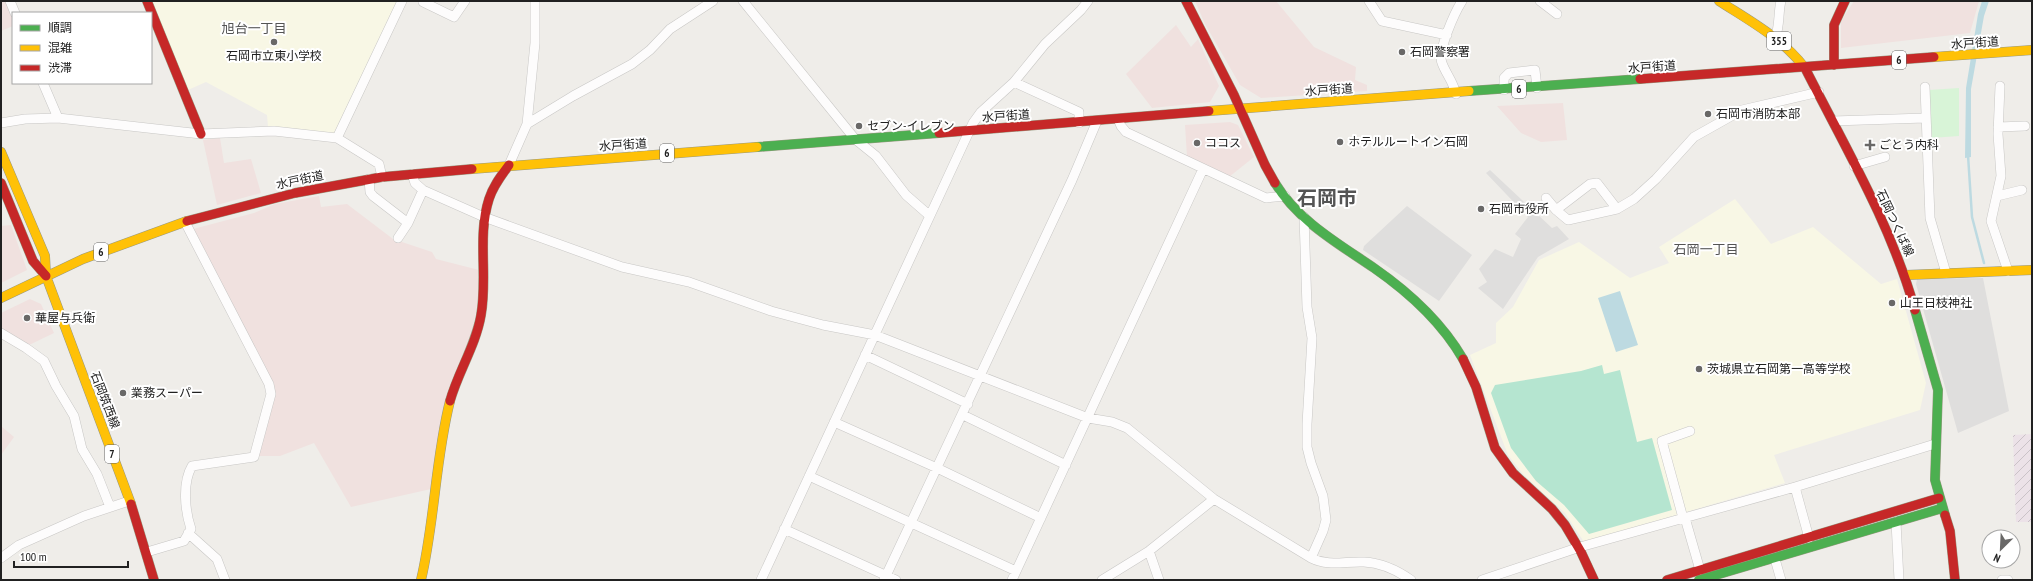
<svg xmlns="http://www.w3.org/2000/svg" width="2033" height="581" viewBox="0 0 2033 581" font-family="'PT Sans Narrow','Noto Sans JP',sans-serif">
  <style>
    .commercial { fill: #f0e1df }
    .industrial { fill: url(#industrial-furrows) }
    .education { fill: #f8f7e5 }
    .park { fill: #d8f4d7 }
    .pitch { fill: #b5e5d0 }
    .parking { fill: #dfdedd }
    .water { fill: #bddae1 }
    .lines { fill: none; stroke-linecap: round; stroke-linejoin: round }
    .stream { stroke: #bddae1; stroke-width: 2.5 }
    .street-casing { stroke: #c8c7c5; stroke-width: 10 }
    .fast-casing { stroke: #989980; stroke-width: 10 }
    .slow-casing { stroke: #989980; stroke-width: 10 }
    .jam-casing { stroke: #989980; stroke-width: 10 }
    .street { stroke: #fdfcfc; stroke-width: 9 }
    .fast { stroke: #4caf50; stroke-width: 9 }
    .slow { stroke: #ffc107; stroke-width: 9 }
    .jam { stroke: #c62828; stroke-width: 9 }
    .poi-dot { fill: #696867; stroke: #fff; stroke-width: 1.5 }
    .labels { text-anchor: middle; stroke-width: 4; stroke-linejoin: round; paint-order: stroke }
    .shield { fill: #fff; stroke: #646464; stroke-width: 1 }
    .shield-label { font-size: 11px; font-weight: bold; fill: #212121 }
    .street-label { font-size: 12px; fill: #212121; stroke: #fff }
    .poi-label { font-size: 12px; fill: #212121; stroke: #fff; text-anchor: start }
    .neighbourhood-label { font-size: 13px; fill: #545454; stroke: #fff }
    .town-label { font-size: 20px; font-weight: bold; fill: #545454; stroke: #fff }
  </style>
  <defs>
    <pattern id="industrial-furrows" width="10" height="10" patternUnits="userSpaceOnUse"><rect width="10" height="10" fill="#ece2e8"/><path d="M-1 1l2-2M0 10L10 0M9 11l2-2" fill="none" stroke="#cac2c7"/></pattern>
  </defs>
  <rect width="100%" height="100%" fill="#efede9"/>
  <path class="commercial" d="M1,1h7l5,12v13l-12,5z
    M1195,1h81l38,46 42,20 -1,13 12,5v6l-106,7 -21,-13 -35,-61z
    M1854,1h125l-9,32 -129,15v-27z
    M1176,25l15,22 7,-8 21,47 -9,16 -58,6 -26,-34z
    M1563,103l4,37 -26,2 -20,-9 -24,-27z
    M1230,122l8,3 16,32 -25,20 -42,-20 -2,-32z
    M220,138l4,25 27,-4 10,34 -44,12 -14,-65z
    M319,196l2,11 26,-3 46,35 39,13 4,7 43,11v26l-7,37 -41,156 -80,18 -37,-64 -34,13h-22l17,-62 -82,-165 61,-16 21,-9z
    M11,225l16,45 -26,13v-57z
    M30,299l11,5 13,29 -27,13 -26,-15v-18z
    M1,426l13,11 -13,18z"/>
  <path class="industrial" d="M2032,434v88h-16l-3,-87z"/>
  <path class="education" d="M152,1h244l2,1 -61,135 -69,-10 -1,-12 -61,-33 -18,8z
    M1735,199l36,45 42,-17 68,57 16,-5 29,104 -6,27 -146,45 11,28 -201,59 -19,-29 -42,-39 -15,-19 -38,-100 26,-12v-20l17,-16 26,-47 40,-18 51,36 39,-15 -10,-16z"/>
  <path class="park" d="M1959,88v48l-28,2 -2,-48z"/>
  <path class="pitch" d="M1602,365l2,9 16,-4 17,72 15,-4 20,72 -83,24 -25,-29 -28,-24 -25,-33 -20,-55 4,-8 86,-14z"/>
  <path class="parking" d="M1490,170l62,58 5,-2 12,13 -31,18 -35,52 -25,-21 9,-6 -8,-13 16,-20 18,8 8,-18 -6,-5 13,-17 -42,-44z
    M1407,206l65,49 -33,46 -76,-51 1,-4z
    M1983,278l26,133 -51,22 -42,-149 1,-5z"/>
  <path class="water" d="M1982,1h7l-5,15 -13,73v68l-6,1 1,-70 12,-74z
    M1620,291l18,54 -22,7 -18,-54z"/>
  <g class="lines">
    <path class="stream" d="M1968,155l4,62 12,46"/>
    <defs>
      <path id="street" d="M10,1l5,12
        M743,1l112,138 21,17 30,39 24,21
        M1369,1l13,20 65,14
        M1540,1l17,13
        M423,2l31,15 11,-16
        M1775,38c5,-11 3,-25 6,-37
        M1014,82l65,30v11
        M43,83l15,35
        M2000,86l-2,48 3,42 -10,45 17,50
        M1925,87l5,131 16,55
        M1504,90v-12l5,-5 26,-3 2,18
        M1456,94c-3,-13 -10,-20 -14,-31 -5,-12 13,-51 20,-62
        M1118,119l3,7 5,6 140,66 19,-2
        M1833,121l92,-3
        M1,123l24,-4 33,-1 143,16 73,-3 63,7 42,26 3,13
        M527,124l46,-28 59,-32 18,-14 20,-21 43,-28
        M1998,127l27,-1
        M337,138l65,-137
        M509,165l18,-41 8,-81v-42
        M1854,166l31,-9
        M412,174l3,9 8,7 61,27 138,50 67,15 82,29 52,14 52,10 213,83 24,4 15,6 87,71 97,59c18,9 34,3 53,4 17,1 33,8 47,18
        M369,179l1,13 3,4 35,27
        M1997,196l25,-6
        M1546,198l10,12 34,-26 7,-1 20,26 17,-10 22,-20 38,-42 48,-27 77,-18
        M1556,210l12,10 49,-11
        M1304,217l3,90 5,31 -5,86v23l4,16 12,33 3,24 -3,11 -12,27
        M398,238l10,-15 15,-33
        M1,333l25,15 18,13 12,25 18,30 8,33 15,25 13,33
        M865,355l103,49
        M963,415l103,50
        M834,422l103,46 104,50
        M809,476l207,95
        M1795,487l14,51
        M1683,518l-21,-77 28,-10
        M1685,518l15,52
        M1896,522l3,58
        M784,529l112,51
        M188,533l29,26 8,21
        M1149,551l10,29
        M147,552l37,-11 7,-12c-6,-18 -9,-46 1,-63l62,-9 17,-63 -2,-10 -84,-162
        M1,558l18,-13 65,-29 45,-15
        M1775,559l6,21
        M761,580l212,-457 8,-11 33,-30 31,-38 36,-34 7,-9
        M884,580l188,-400 25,-59
        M1012,580l191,-411
        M1102,580l47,-29 65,-52
        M1482,580l98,-33 215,-60 140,-43
        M2002,580h6"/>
      <path id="fast" d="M1469,91l171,-12
        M757,147l182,-14
        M1275,183c23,38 64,61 99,85 36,25 67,53 89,91
        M1915,310l23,80 -3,90 10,35
        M1699,580l244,-72"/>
      <path id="slow" d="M1719,1c31,20 63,37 86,67
        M1934,57l98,-7
        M1209,111l260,-20
        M1,152l44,104 1,20
        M472,169l285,-22
        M1906,275l126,-5
        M46,276l85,228
        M1,298l82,-39 104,-38
        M421,580c14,-59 14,-120 29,-179"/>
      <path id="jam" d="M147,1l54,133
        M1186,1l48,94 31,70 10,18
        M1834,65v-40l11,-24
        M1805,68c40,79 86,156 110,242
        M1640,79l294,-22
        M939,133l270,-22
        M1,183l32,78 13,15
        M187,221l108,-28 87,-16 90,-8
        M1463,359l13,28 19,61 18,25 39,36 13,16 16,27 13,28
        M450,401c8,-29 26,-56 31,-86 7,-38 -4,-79 8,-116 4,-13 12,-23 20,-34
        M131,504l23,76
        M1945,515l5,16 5,49
        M1667,580l272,-82"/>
    </defs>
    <use href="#street" class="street-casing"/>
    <use href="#fast" class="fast-casing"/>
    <use href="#slow" class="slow-casing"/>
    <use href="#jam" class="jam-casing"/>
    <use href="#street" class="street"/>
    <use href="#fast" class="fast"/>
    <use href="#slow" class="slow"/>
    <use href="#jam" class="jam"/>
  </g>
  <g class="poi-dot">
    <circle cx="274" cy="42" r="4"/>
    <circle cx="1402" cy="52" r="4"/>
    <circle cx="1708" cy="114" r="4"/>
    <circle cx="859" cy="126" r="4"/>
    <circle cx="1340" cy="142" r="4"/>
    <circle cx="1197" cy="143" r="4"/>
    <path d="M1868 139h4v4h4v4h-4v4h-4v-4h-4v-4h4z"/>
    <circle cx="1481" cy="209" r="4"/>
    <circle cx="1892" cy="303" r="4"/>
    <circle cx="27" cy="318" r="4"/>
    <circle cx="1699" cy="369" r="4"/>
    <circle cx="123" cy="393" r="4"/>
  </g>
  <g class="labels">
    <g class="shield">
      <rect x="1767" y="32" width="24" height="18" rx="3"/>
      <rect x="1892" y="51" width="14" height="18" rx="3"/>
      <rect x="1512" y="80" width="14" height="18" rx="3"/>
      <rect x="660" y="144" width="14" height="18" rx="3"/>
      <rect x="94" y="243" width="14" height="18" rx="3"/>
      <rect x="105" y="445" width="14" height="18" rx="3"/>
    </g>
    <g class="shield-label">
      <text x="1779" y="45">355</text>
      <text x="1899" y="64">6</text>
      <text x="1519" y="93">6</text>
      <text x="667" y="157">6</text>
      <text x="101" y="256">6</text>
      <text x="112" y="458">7</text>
    </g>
    <g class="street-label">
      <text transform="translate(1975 43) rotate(-4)" y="4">水戸街道</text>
      <text transform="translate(1652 67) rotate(-4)" y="4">水戸街道</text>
      <text transform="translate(1329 90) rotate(-4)" y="4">水戸街道</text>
      <text transform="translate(1006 116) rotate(-4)" y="4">水戸街道</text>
      <text transform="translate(623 145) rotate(-4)" y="4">水戸街道</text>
      <text transform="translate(300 180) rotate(-12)" y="4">水戸街道</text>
      <text transform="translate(1895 223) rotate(65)" y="4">石岡つくば線</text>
      <text transform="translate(105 400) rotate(69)" y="4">石岡筑西線</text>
    </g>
    <g class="poi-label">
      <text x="1410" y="56">石岡警察署</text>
      <text x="274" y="60" text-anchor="middle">石岡市立東小学校</text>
      <text x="1716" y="118">石岡市消防本部</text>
      <text x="867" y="130">セブン-イレブン</text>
      <text x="1348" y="146">ホテルルートイン石岡</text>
      <text x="1205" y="147">ココス</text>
      <text x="1879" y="149">ごとう内科</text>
      <text x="1489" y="213">石岡市役所</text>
      <text x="1900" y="307">山王日枝神社</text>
      <text x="35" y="322">華屋与兵衛</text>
      <text x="1707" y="373">茨城県立石岡第一高等学校</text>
      <text x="131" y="397">業務スーパー</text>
    </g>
    <g class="neighbourhood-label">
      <text x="254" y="33">旭台一丁目</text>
      <text x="1706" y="254">石岡一丁目</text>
    </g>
    <g class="town-label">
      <text x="1327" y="205">石岡市</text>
    </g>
  </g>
  <rect width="2033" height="581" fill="none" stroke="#212121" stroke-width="4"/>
  <rect x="12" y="12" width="140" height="72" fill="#ffffff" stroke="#a6a6a6"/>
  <rect x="20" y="25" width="20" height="6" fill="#4caf50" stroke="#a6a6a6"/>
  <text x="48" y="32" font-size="12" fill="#212121">順調</text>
  <rect x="20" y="45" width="20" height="6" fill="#ffc107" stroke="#a6a6a6"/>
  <text x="48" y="52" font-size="12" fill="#212121">混雑</text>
  <rect x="20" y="65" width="20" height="6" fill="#c62828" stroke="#a6a6a6"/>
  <text x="48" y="72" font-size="12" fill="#212121">渋滞</text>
  <g transform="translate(2001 549) rotate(204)"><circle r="19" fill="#ffffff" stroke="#a6a6a6"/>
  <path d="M0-3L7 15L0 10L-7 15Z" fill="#696867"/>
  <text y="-6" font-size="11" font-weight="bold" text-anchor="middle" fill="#212121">N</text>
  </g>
  <path d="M14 561v6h114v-6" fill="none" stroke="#212121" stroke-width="2"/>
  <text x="20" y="561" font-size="12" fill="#212121" stroke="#ffffff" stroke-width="3" paint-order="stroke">100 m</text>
</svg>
